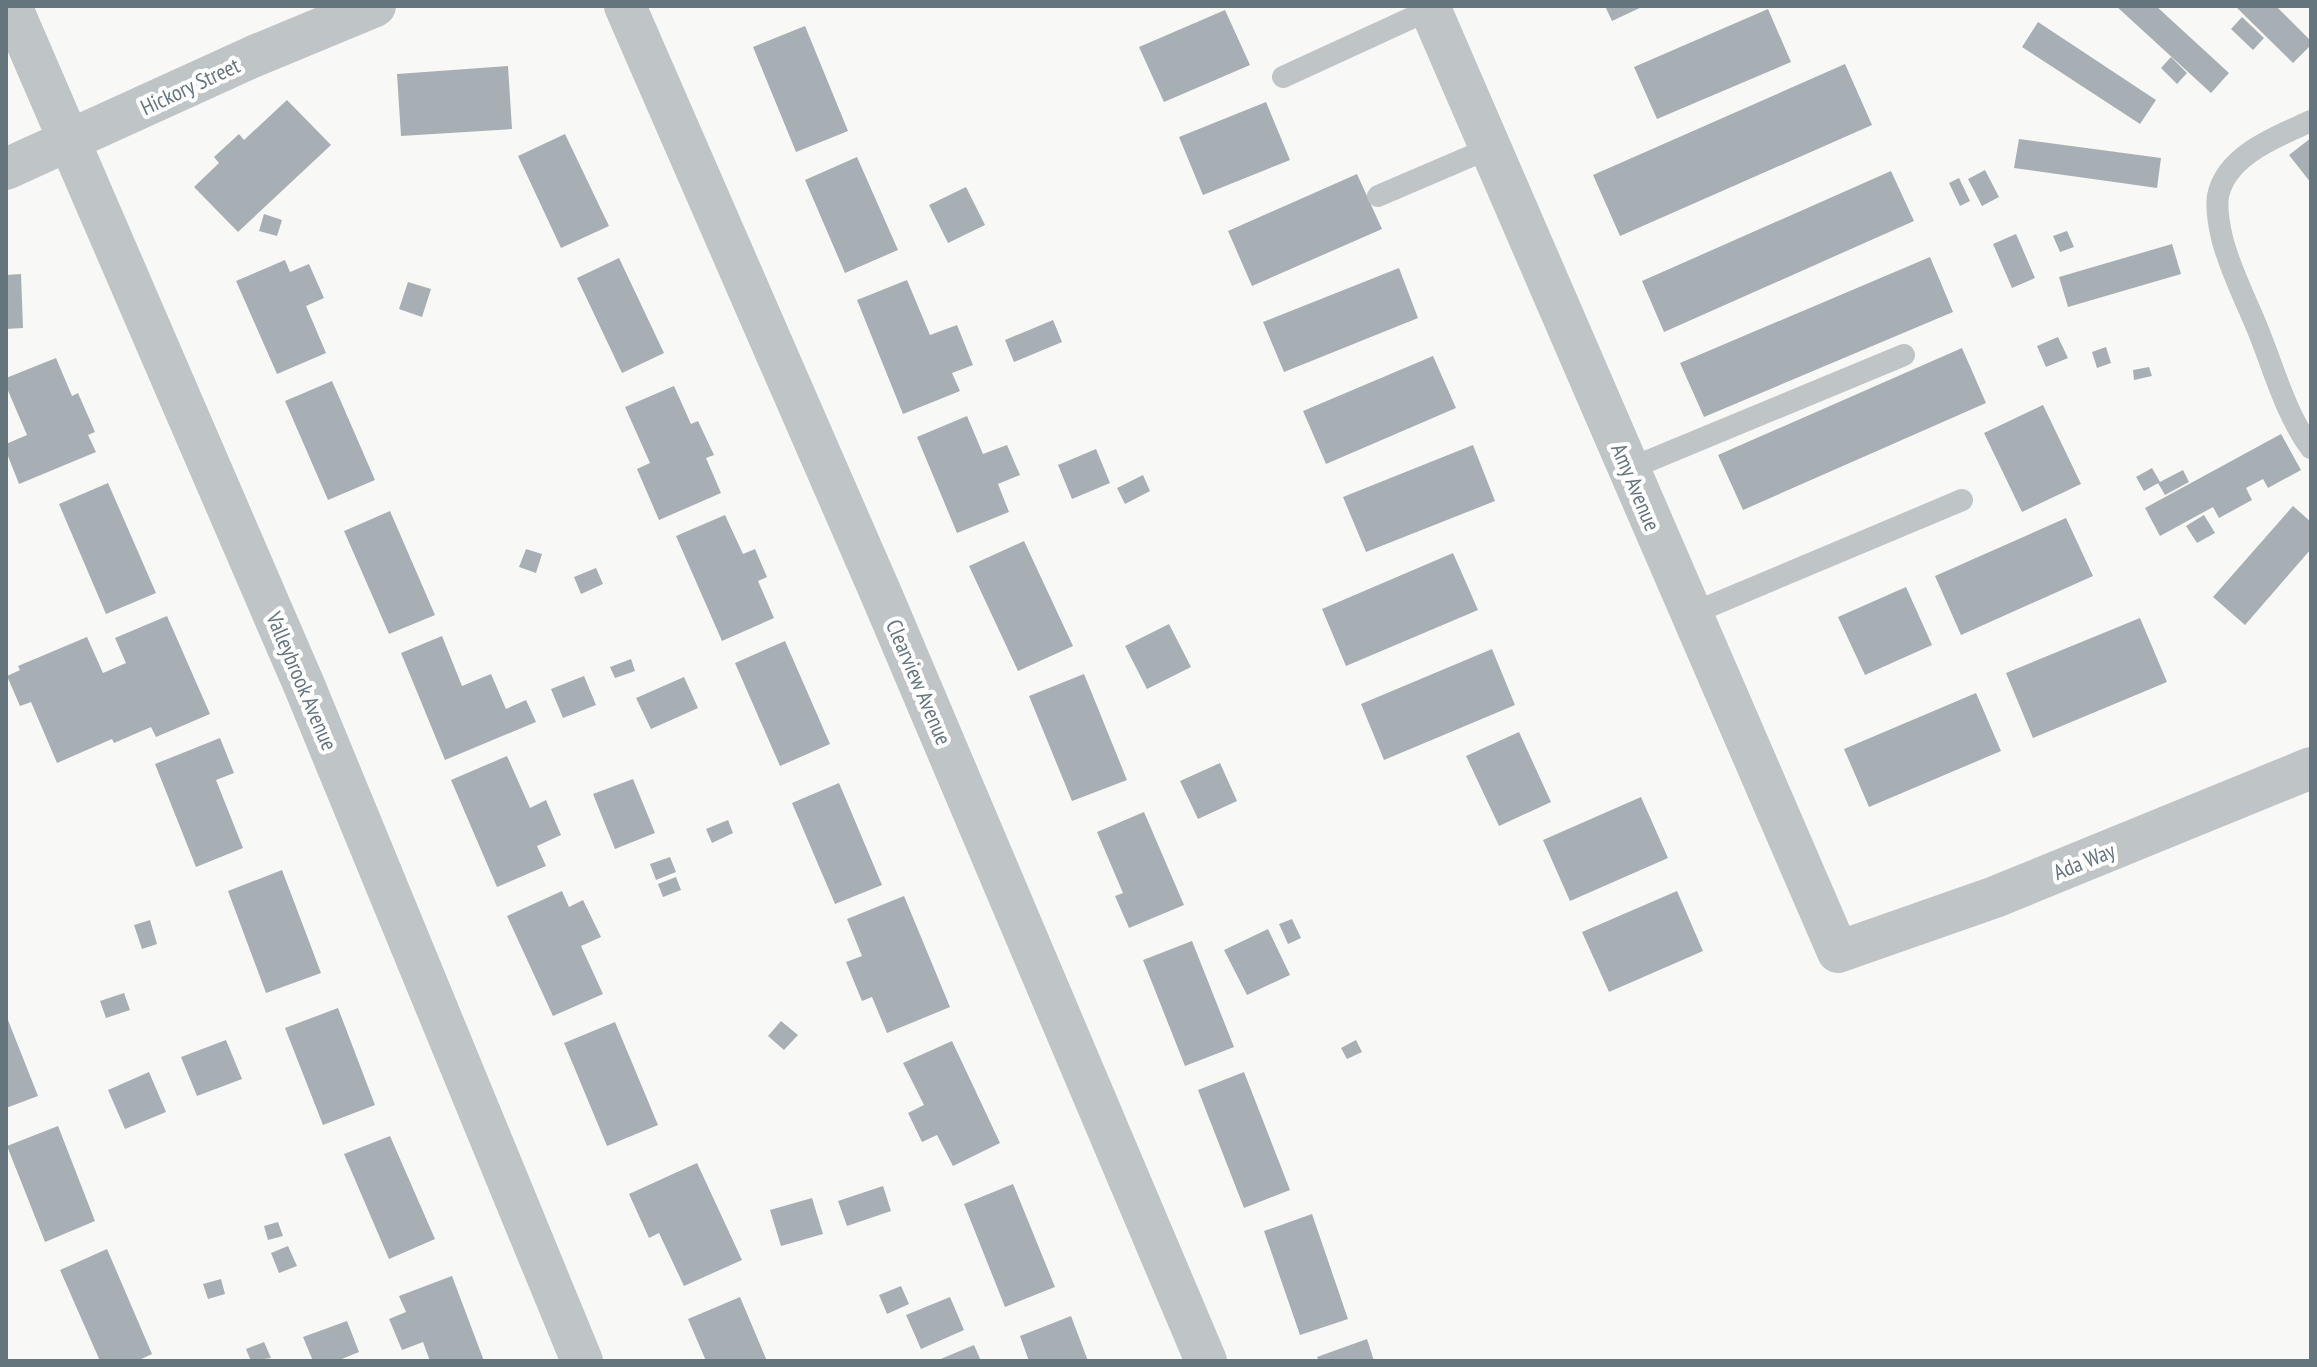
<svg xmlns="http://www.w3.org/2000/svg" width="2317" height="1367" viewBox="0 0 2317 1367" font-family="'PT Sans Narrow',sans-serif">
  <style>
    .building { fill: #a7afb4 }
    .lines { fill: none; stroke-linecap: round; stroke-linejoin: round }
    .lane { stroke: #bfc4c7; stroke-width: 22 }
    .street { stroke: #bfc4c7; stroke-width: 42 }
    .labels { text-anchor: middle; stroke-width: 8; stroke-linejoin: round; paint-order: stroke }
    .street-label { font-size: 22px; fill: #65757e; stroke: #fff }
  </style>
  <rect width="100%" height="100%" fill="#f8f8f6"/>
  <path class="building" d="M1605,6h39l-32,15z
    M2116,6h40l73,67 -18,20z
    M2235,6h41l35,35v4l-18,18z
    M1768,9l23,53 -134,57 -23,-52z
    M1225,10l25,55 -86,37 -25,-55z
    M2242,17l22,21 -11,12 -22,-21z
    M2038,22l118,78 -16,24 -118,-77z
    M805,26l43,105 -52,21 -43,-105z
    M2171,57l16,16 -10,11 -16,-16z
    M1845,64l27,61 -252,111 -27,-61z
    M508,66l4,63 -111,7 -4,-62z
    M287,100l44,45 -93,87 -44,-45 25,-24 -5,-6 25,-23 5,6z
    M1266,102l24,58 -87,35 -24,-58z
    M565,134l44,92 -48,22 -43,-92z
    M2311,138v45l-22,-28z
    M2019,139l142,19 -4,30 -143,-20z
    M857,157l41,93 -53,23 -40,-93z
    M1985,170l14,27 -17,9 -14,-27z
    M1891,171l23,50 -250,111 -22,-51z
    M1357,174l25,55 -130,57 -24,-55z
    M1959,178l11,23 -10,5 -11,-23z
    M966,187l19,38 -37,18 -19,-38z
    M264,214l18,6 -5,16 -18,-5z
    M2067,231l7,16 -14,5 -7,-16z
    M2016,234l19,44 -23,10 -19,-44z
    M2172,244l9,30 -113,33 -9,-30z
    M1930,257l23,55 -249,105 -24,-54z
    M619,258l45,95 -42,20 -45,-95z
    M285,260l5,12 19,-8 15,34 -18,8 20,47 -49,21 -41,-93z
    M1399,268l19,50 -134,54 -21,-50z
    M21,274l2,54 -17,1v-54z
    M907,280l23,55 27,-10 16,40 -21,8 8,18 -57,23 -46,-114z
    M408,282l23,7 -9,28 -23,-8z
    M1053,320l9,22 -48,20 -9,-22z
    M2058,337l10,21 -22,9 -9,-21z
    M2106,347l5,16 -14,5 -5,-16z
    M1962,348l24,55 -243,107 -25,-55z
    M1433,356l23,52 -130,56 -23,-53z
    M56,358l16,38 6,-3 17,39 -7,3 8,17 -77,32 -13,-33v-7l21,-9 -21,-49v-8z
    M2149,367l3,9 -18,4 -1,-10z
    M332,381l43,99 -47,20 -43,-99z
    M674,386l17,38 7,-3 16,34 -8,3 15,35 -62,27 -22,-51 13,-6 -25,-56z
    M2043,405l38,79 -59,28 -38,-79z
    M967,416l16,38 24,-9 13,30 -22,9 11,28 -52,21 -40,-96z
    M2281,434l20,36 -33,18 -5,-9 -17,9 6,12 -33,18 -6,-11 -53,29 -15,-28z
    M1473,445l22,56 -129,51 -23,-55z
    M1096,449l14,34 -38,16 -14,-34z
    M2152,468l8,14 -16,9 -8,-14z
    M2183,470l6,12 -24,13 -7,-12z
    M1143,475l7,16 -25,13 -8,-16z
    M108,483l48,110 -50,21 -47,-110z
    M2293,506l18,16v27l-66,76 -32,-28z
    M390,511l45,104 -46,19 -45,-103z
    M725,515l18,39 12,-5 12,28 -9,4 16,37 -52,23 -46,-105z
    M2204,515l11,18 -18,10 -11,-17z
    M2066,518l27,58 -132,59 -26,-59z
    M1024,541l49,105 -55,25 -49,-105z
    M526,549l16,5 -6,19 -17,-6z
    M1453,553l25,57 -132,56 -24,-57z
    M596,568l7,16 -22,10 -7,-17z
    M1906,587l26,58 -67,30 -27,-58z
    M167,616l43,98 -54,23 -5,-10 -37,16 -2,-4 -55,24 -26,-61 -11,4 -13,-30 13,-6 -2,-4 69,-29 16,36 23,-10 -11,-25z
    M2140,618l27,64 -134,56 -27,-65z
    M1169,624l22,43 -44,22 -22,-43z
    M442,636l20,50 29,-12 15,35 20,-9 10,22 -91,38 -44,-107z
    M785,641l45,103 -50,22 -45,-103z
    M1492,649l23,56 -131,55 -23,-56z
    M631,659l4,12 -20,7 -5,-11z
    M1084,674l43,106 -55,21 -43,-105z
    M584,676l12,29 -33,13 -12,-29z
    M684,677l14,31 -47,21 -15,-31z
    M1976,693l25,58 -132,56 -25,-58z
    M1519,732l32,70 -52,24 -33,-70z
    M220,738l14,35 -18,7 27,68 -47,19 -41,-103z
    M507,756l23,52 16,-8 15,35 -24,11 9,20 -49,21 -46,-107z
    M1220,763l17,38 -39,18 -18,-38z
    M633,779l22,54 -40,16 -22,-55z
    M839,783l43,102 -47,19 -43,-101z
    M1641,797l27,61 -98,43 -27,-61z
    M1144,812l40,93 -55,23 -14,-32 8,-3 -26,-61z
    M728,820l5,13 -21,10 -6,-14z
    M670,857l6,15 -20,8 -6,-16z
    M282,870l39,103 -55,20 -38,-102z
    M676,877l5,13 -18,7 -5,-13z
    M562,891l7,16 14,-7 18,37 -20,9 22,48 -50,22 -46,-100z
    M1677,891l26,60 -94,41 -27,-60z
    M904,896l46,111 -63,26 -15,-36 -10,4 -16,-39 16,-6 -15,-37z
    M1292,919l9,19 -13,6 -9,-20z
    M150,920l7,24 -15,5 -8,-24z
    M1268,929l22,46 -43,20 -23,-45z
    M1192,941l42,106 -49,19 -42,-106z
    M124,993l6,17 -24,8 -6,-17z
    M338,1008l37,97 -52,20 -38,-97z
    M6,1015l32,81 -32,12z
    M781,1021l17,14 -14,15 -16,-14z
    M615,1022l43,103 -51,21 -43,-103z
    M226,1040l16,39 -45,17 -16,-39z
    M1356,1040l6,12 -15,7 -6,-11z
    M952,1041l48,102 -47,23 -16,-31 -15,7 -14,-29 16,-8 -21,-42z
    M149,1072l17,40 -41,17 -17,-39z
    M1244,1072l46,118 -46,18 -46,-118z
    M58,1126l37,95 -50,21 -38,-96z
    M390,1136l45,103 -46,20 -45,-105z
    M697,1163l45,97 -58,26 -25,-53 -10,5 -20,-44z
    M1013,1184l42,103 -50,20 -41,-103z
    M883,1186l8,25 -44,15 -9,-25z
    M812,1198l11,36 -42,12 -11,-36z
    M1312,1214l36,105 -48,16 -36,-104z
    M278,1222l5,14 -15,4 -4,-14z
    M288,1246l9,20 -18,7 -8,-20z
    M107,1249l45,105 -15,7h-37l-40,-91z
    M452,1276l32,85h-54l-7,-19 -21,8 -13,-31 17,-7 -7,-16z
    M221,1279l4,15 -17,5 -5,-15z
    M901,1286l8,18 -22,10 -8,-19z
    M740,1297l27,64h-61l-18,-42z
    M950,1297l14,33 -43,19 -15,-34z
    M1071,1316l17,45h-59l-9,-25z
    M347,1321l12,31 -22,9h-24l-10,-24z
    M1367,1339l7,22h-55l-2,-4z
    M264,1342l7,16 -20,3 -5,-12z
    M974,1345l7,16h-45z"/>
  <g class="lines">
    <path class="lane" d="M1283,77l148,-68
      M2311,121c-33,15 -85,34 -93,75 -2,14 1,29 4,42 8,32 24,62 36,92 16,39 28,85 53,118
      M1378,196l112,-48
      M1629,469l275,-114
      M1691,614l271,-114"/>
    <path class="street" d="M11,6l293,679 278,676
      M625,6l257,590 324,765
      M1429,6l409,946 157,-55 316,-129
      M6,169l246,-112 123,-51"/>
  </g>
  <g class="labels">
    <g class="street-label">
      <text transform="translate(190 86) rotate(-25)" y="8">Hickory Street</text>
      <text transform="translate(1636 487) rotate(67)" y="8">Amy Avenue</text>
      <text transform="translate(302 681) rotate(67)" y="8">Valleybrook Avenue</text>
      <text transform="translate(919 682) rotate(67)" y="8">Clearview Avenue</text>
      <text transform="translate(2084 861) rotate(-22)" y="8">Ada Way</text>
    </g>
  </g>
  <rect width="2317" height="1367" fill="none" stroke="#65757e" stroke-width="16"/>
</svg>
